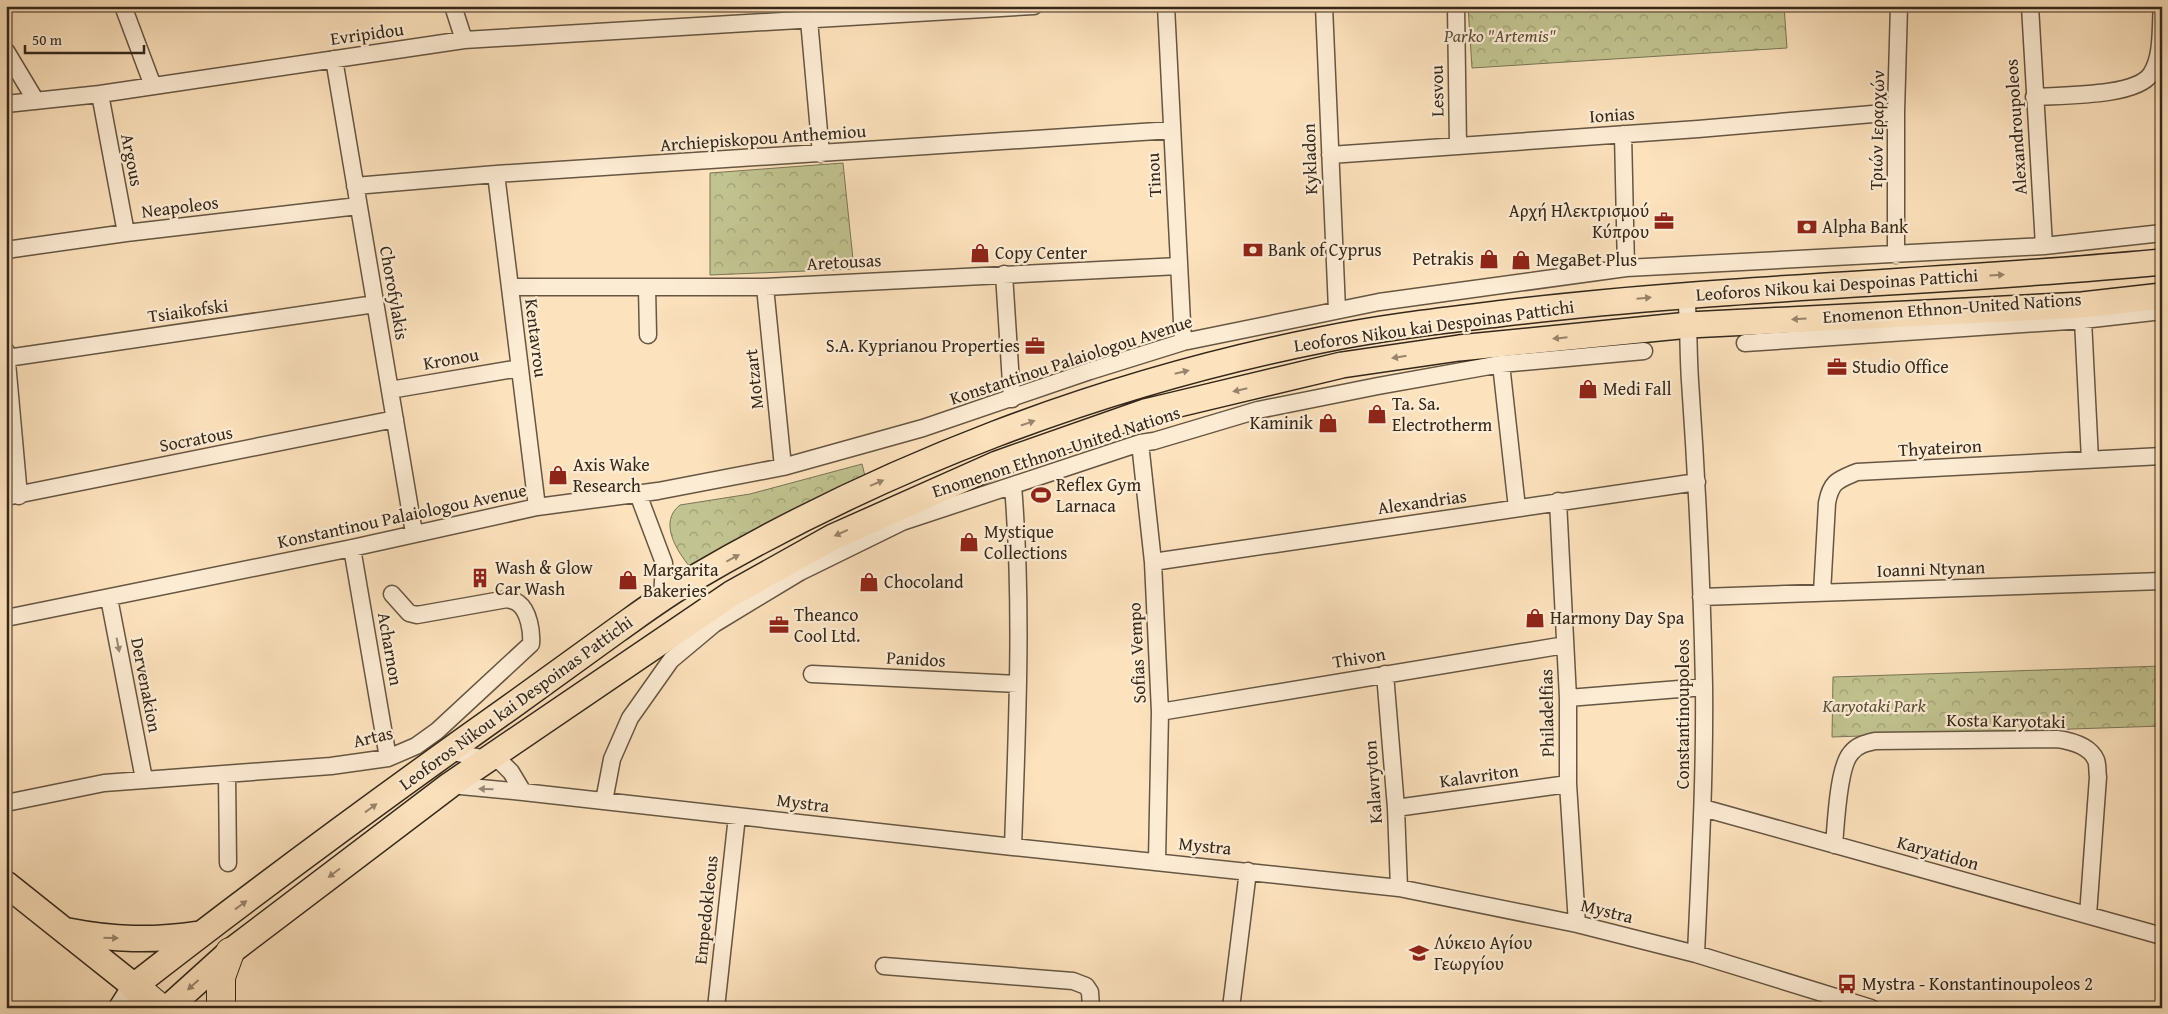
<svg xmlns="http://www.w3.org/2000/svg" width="2168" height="1014" viewBox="0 0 2168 1014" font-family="'Gentium Book Plus',serif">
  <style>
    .park { fill: url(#park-crowns); stroke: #7a7555 }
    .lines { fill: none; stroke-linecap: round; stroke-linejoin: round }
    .street-casing { stroke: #665643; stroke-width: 19 }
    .secondary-casing { stroke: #34271a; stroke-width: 25 }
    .primary-casing { stroke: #34271a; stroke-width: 28 }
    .highway-casing { stroke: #34271a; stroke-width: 30 }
    .street { stroke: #fdecd4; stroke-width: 16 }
    .secondary { stroke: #fdecd4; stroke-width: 22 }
    .primary { stroke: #fce2bd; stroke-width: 25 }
    .highway { stroke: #fce2bd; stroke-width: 28 }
    .oneway { fill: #98846c }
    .oneway2 { fill: #988a77 }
    .labels { text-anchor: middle; stroke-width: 4.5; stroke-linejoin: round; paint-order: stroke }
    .street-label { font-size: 18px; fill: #34271a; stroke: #fdecd4 }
    .park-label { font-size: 18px; font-style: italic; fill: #574e38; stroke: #fdecd4 }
    .poi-label { font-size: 18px; fill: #34271a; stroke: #fdecd4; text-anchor: start }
  </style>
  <defs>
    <pattern id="park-crowns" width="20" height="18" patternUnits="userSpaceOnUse" patternTransform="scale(1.25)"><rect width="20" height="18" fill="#c1c390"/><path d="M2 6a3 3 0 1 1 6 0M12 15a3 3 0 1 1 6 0" fill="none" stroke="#9e9e75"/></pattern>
  </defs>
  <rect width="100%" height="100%" fill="#fce2bd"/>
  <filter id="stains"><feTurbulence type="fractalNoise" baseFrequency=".004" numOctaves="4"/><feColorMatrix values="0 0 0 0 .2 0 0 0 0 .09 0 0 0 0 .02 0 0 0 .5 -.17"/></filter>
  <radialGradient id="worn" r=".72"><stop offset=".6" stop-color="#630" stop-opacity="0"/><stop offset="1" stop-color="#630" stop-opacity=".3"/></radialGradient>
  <path class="park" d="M1468,6h316l3,42 -315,20z
    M843,163l11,106 -144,6v-102z
    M862,464l5,20 -177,83c-13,-16 -32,-45 -10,-62l70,-11z
    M2162,666v60l-330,11 1,-60z"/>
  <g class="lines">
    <defs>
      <path id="street" d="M123,6l30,80
        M453,6l11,34
        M1166,6l17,336
        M1324,6l13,304
        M1456,6l2,140
        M2030,6l14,240
        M809,20l12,134
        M6,51l30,50
        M334,59l80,474
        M100,94l26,139
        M2034,97c27,-2 102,0 117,-23 12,-18 9,-47 11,-68
        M6,104l94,-10 364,-54 570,-34
        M1623,134l3,134
        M1330,155l368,-26 198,-17
        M496,174l41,333
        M355,186l141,-12 676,-44
        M6,250l120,-17 232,-27
        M1896,255v-143l3,-106
        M1004,274l8,125
        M510,287h255l414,-21
        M647,287l1,48
        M765,287l18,180
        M1686,294c3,29 2,58 4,87 7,101 12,203 14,305 1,90 -4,179 -8,268
        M2083,320l7,140
        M1745,343l338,-23 79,-9
        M6,351l13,145
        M7,358l368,-54
        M1501,364l16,144
        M390,390l130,-22
        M1140,443l13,119 7,150 -3,149
        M1013,486c10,120 4,241 0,361
        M638,494l26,69 -2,36
        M6,497l389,-78
        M1558,501l10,197v86l9,140
        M352,548l36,210
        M1153,562l544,-80
        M1822,593l5,-90c4,-22 11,-23 30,-31l305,-16
        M1701,597l461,-16
        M109,598l35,181
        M6,618l346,-70 185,-41 121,-16 125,-24 140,-39 167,-57 93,-29 196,-40 247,-34 418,-22 118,-13
        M812,674l206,10
        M1385,674l11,134 3,80
        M1568,698l136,-11
        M1160,712l405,-67
        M448,751l53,11 10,10 12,20
        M227,775l1,88
        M450,785l73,7 490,55 386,41 178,36 119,30 175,54
        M604,801l8,-42 18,-41 41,-58 43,-36 86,-52 102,-50 238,-79 14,-2 104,-31 120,-24 123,-22 143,-13
        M6,803l98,-20 227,-17 57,-8 28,-12 21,-15 94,-87c1,-12 -2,-33 -13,-41 -2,-2 -8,-3 -11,-4l-90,16 -8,-2 -17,-19
        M1396,808l172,-24
        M1703,808l459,128
        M1834,845c2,-21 4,-78 17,-92 6,-8 15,-10 24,-12l182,-2c14,2 33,7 39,21 2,5 1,12 2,17l-10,138
        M884,966l189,15 13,5 4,6 1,16
        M716,1008l21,-192
        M1231,1008l17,-137"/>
      <path id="secondary" d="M120,1008l14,-22"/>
      <path id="primary" d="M6,884l128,102c123,-96 248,-188 375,-278 36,-26 72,-52 108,-78 24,-17 48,-35 74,-50 194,-114 409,-196 630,-240 58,-12 118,-19 176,-26 221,-27 443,-31 665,-52
        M68,931c46,9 84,10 131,3
        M168,1008l62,-56 220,-167 281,-191 102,-57 164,-73 148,-52 197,-47 117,-17 230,-23 393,-20 80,-9"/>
      <path id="highway" d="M134,986l26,22
        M221,1008v-31l9,-25"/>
    </defs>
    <use href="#street" class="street-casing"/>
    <use href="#secondary" class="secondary-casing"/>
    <use href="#primary" class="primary-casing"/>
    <use href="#highway" class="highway-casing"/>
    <use href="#street" class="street"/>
    <use href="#secondary" class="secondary"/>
    <use href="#primary" class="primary"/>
    <use href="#highway" class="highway"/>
  </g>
  <defs><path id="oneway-solid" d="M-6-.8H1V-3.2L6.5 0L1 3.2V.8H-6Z" transform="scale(1.25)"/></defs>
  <g class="oneway">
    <use href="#oneway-solid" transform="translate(1997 275) rotate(-4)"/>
    <use href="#oneway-solid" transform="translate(1644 298) rotate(-5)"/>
    <use href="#oneway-solid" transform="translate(1799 319) rotate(177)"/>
    <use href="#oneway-solid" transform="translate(1560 338) rotate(174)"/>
    <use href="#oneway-solid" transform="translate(1399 357) rotate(171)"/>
    <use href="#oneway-solid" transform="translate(1182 372) rotate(-13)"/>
    <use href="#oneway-solid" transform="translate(1240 390) rotate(167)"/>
    <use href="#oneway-solid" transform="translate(1028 423) rotate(-19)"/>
    <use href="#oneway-solid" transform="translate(877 483) rotate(-23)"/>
    <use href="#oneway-solid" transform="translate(841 533) rotate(156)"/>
    <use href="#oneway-solid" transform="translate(733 558) rotate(-28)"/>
    <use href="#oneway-solid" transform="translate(371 808) rotate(-36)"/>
    <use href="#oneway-solid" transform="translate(334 873) rotate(143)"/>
    <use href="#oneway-solid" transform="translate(241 905) rotate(-36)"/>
    <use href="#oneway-solid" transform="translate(111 938) rotate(2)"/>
    <use href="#oneway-solid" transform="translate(193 985) rotate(138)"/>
  </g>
  <g class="oneway2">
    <use href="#oneway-solid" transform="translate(118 645) rotate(79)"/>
    <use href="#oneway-solid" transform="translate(486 789) rotate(-178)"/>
  </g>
  <defs>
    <symbol id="office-bare" viewBox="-9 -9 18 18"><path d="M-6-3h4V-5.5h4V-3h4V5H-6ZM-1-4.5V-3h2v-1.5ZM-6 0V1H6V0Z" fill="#8f2418" stroke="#fdecd4" stroke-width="2.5" paint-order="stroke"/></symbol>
    <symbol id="bank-bare" viewBox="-9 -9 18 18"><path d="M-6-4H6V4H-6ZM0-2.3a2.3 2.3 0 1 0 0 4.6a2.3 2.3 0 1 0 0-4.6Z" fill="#8f2418" stroke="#fdecd4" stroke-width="2.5" paint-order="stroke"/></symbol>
    <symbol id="shop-bare" viewBox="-9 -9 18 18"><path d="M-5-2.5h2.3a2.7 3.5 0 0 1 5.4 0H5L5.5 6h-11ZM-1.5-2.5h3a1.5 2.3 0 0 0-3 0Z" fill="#8f2418" stroke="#fdecd4" stroke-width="2.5" paint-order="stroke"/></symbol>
    <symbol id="stadium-bare" viewBox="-9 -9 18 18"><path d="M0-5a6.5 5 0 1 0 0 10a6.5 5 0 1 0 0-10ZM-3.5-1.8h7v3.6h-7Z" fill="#8f2418" stroke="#fdecd4" stroke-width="2.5" paint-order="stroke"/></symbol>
    <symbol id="building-bare" viewBox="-9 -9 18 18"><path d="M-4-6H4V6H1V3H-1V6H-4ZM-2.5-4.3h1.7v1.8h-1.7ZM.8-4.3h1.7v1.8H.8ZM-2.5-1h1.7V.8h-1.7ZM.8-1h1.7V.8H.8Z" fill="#8f2418" stroke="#fdecd4" stroke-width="2.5" paint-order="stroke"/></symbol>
    <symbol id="school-bare" viewBox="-9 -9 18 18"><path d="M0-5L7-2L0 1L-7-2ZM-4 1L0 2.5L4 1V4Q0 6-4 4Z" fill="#8f2418" stroke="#fdecd4" stroke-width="2.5" paint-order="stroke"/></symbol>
    <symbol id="bus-bare" viewBox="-9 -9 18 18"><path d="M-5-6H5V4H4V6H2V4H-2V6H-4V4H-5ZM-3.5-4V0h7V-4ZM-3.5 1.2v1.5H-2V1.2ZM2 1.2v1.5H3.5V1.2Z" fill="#8f2418" stroke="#fdecd4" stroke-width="2.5" paint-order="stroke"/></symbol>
  </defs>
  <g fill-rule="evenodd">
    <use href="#office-bare" x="1650" y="207" width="28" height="28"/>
    <use href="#bank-bare" x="1793" y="213" width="28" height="28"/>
    <use href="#bank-bare" x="1239" y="236" width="28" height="28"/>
    <use href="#shop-bare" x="966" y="239" width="28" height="28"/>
    <use href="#shop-bare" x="1475" y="245" width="28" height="28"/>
    <use href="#shop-bare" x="1507" y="246" width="28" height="28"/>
    <use href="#office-bare" x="1021" y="332" width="28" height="28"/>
    <use href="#office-bare" x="1823" y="353" width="28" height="28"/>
    <use href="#shop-bare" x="1574" y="375" width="28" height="28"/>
    <use href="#shop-bare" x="1363" y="400" width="28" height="28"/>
    <use href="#shop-bare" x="1314" y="409" width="28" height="28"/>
    <use href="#shop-bare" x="544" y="461" width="28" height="28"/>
    <use href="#stadium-bare" x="1027" y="481" width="28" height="28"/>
    <use href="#shop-bare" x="955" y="528" width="28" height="28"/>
    <use href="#building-bare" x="466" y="564" width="28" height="28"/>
    <use href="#shop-bare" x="614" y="566" width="28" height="28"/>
    <use href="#shop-bare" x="855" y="568" width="28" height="28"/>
    <use href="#shop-bare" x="1521" y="604" width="28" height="28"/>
    <use href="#office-bare" x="765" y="611" width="28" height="28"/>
    <use href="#school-bare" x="1405" y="939" width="28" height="28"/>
    <use href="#bus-bare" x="1833" y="970" width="28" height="28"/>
  </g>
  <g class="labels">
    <g class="street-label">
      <text transform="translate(367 34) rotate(-8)" y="6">Evripidou</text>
      <text transform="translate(1437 91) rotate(-91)" y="6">Lesvou</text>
      <text transform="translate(1612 115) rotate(-4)" y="6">Ionias</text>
      <text transform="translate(2016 127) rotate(-94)" y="6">Alexandroupoleos</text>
      <text transform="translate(1877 130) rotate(-89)" y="6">Τριών Ιεραρχών</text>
      <text transform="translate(763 138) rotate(-4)" y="6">Archiepiskopou Anthemiou</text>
      <text transform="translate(1310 159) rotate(-92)" y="6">Kykladon</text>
      <text transform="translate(132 160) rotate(79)" y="6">Argous</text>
      <text transform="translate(1154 175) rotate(-93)" y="6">Tinou</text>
      <text transform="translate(180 207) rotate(-7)" y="6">Neapoleos</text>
      <text transform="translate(844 262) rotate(-3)" y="6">Aretousas</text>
      <text transform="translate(1837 285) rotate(-4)" y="6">Leoforos Nikou kai Despoinas Pattichi</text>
      <text transform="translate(394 293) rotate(80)" y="6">Chorofylakis</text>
      <text transform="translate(1952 308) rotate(-4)" y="6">Enomenon Ethnon-United Nations</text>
      <text transform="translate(188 311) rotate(-8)" y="6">Tsiaikofski</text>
      <text transform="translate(1434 326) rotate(-8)" y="6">Leoforos Nikou kai Despoinas Pattichi</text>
      <text transform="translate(536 338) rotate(83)" y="6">Kentavrou</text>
      <text transform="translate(451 359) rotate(-10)" y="6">Kronou</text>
      <text transform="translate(1071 360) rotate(-18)" y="6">Konstantinou Palaiologou Avenue</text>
      <text transform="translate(754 379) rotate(-96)" y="6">Motzart</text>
      <text transform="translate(196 439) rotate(-11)" y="6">Socratous</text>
      <text transform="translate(1940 448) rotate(-3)" y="6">Thyateiron</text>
      <text transform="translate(1056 452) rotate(-18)" y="6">Enomenon Ethnon-United Nations</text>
      <text transform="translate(1422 502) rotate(-8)" y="6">Alexandrias</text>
      <text transform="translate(402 516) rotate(-12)" y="6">Konstantinou Palaiologou Avenue</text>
      <text transform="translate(1931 569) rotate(-2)" y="6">Ioanni Ntynan</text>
      <text transform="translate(390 649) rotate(80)" y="6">Acharnon</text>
      <text transform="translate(1137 653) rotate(-93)" y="6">Sofias Vempo</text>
      <text transform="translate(1359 658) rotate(-9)" y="6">Thivon</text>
      <text transform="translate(916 659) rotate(3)" y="6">Panidos</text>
      <text transform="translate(146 685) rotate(79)" y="6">Dervenakion</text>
      <text transform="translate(516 703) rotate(-36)" y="6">Leoforos Nikou kai Despoinas Pattichi</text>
      <text transform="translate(1547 713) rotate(-91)" y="6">Philadelfias</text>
      <text transform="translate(1683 714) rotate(-90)" y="6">Constantinoupoleos</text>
      <text transform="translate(2006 721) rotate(1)" y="6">Kosta Karyotaki</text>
      <text transform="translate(373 737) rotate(-13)" y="6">Artas</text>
      <text transform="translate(1479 776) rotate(-8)" y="6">Kalavriton</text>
      <text transform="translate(1373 782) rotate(-94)" y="6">Kalavryton</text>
      <text transform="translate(803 803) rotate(7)" y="6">Mystra</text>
      <text transform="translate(1205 846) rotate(6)" y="6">Mystra</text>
      <text transform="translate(1938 853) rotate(16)" y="6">Karyatidon</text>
      <text transform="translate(706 910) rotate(-84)" y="6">Empedokleous</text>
      <text transform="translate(1607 911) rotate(14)" y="6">Mystra</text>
    </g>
    <g class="park-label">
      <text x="1500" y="42">Parko "Artemis"</text>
      <text x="1874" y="712">Karyotaki Park</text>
    </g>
    <g class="poi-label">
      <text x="1649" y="217" text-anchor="end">Αρχή Ηλεκτρισμού<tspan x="1649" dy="21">Κύπρου</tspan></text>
      <text x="1822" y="233">Alpha Bank</text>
      <text x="1268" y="256">Bank of Cyprus</text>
      <text x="995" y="259">Copy Center</text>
      <text x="1474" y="265" text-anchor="end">Petrakis</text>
      <text x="1536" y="266">MegaBet Plus</text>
      <text x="1020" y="352" text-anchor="end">S.A. Kyprianou Properties</text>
      <text x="1852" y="373">Studio Office</text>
      <text x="1603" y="395">Medi Fall</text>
      <text x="1392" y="410">Ta. Sa.<tspan x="1392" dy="21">Electrotherm</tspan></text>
      <text x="1313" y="429" text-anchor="end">Kaminik</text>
      <text x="573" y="471">Axis Wake<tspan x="573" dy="21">Research</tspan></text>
      <text x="1056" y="491">Reflex Gym<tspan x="1056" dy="21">Larnaca</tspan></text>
      <text x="984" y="538">Mystique<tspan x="984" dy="21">Collections</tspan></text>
      <text x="495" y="574">Wash &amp; Glow<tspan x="495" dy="21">Car Wash</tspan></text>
      <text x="643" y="576">Margarita<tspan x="643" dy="21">Bakeries</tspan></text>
      <text x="884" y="588">Chocoland</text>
      <text x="794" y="621">Theanco<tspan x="794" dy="21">Cool Ltd.</tspan></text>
      <text x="1550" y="624">Harmony Day Spa</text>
      <text x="1434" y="949">Λύκειο Αγίου<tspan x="1434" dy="21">Γεωργίου</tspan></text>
      <text x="1862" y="990">Mystra - Konstantinoupoleos 2</text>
    </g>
  </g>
  <rect width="2168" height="1014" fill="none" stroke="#fce2bd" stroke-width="25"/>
  <rect x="8" y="8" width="2153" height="999" fill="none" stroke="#34271a" stroke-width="2.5"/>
  <rect x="12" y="12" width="2143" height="989" fill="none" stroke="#34271a"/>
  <path d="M25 45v8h119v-8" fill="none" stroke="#34271a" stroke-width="2.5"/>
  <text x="32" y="45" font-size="15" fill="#34271a" stroke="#fdecd4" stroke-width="4" paint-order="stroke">50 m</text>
  <rect width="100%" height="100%" filter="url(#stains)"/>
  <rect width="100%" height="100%" fill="url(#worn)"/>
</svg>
